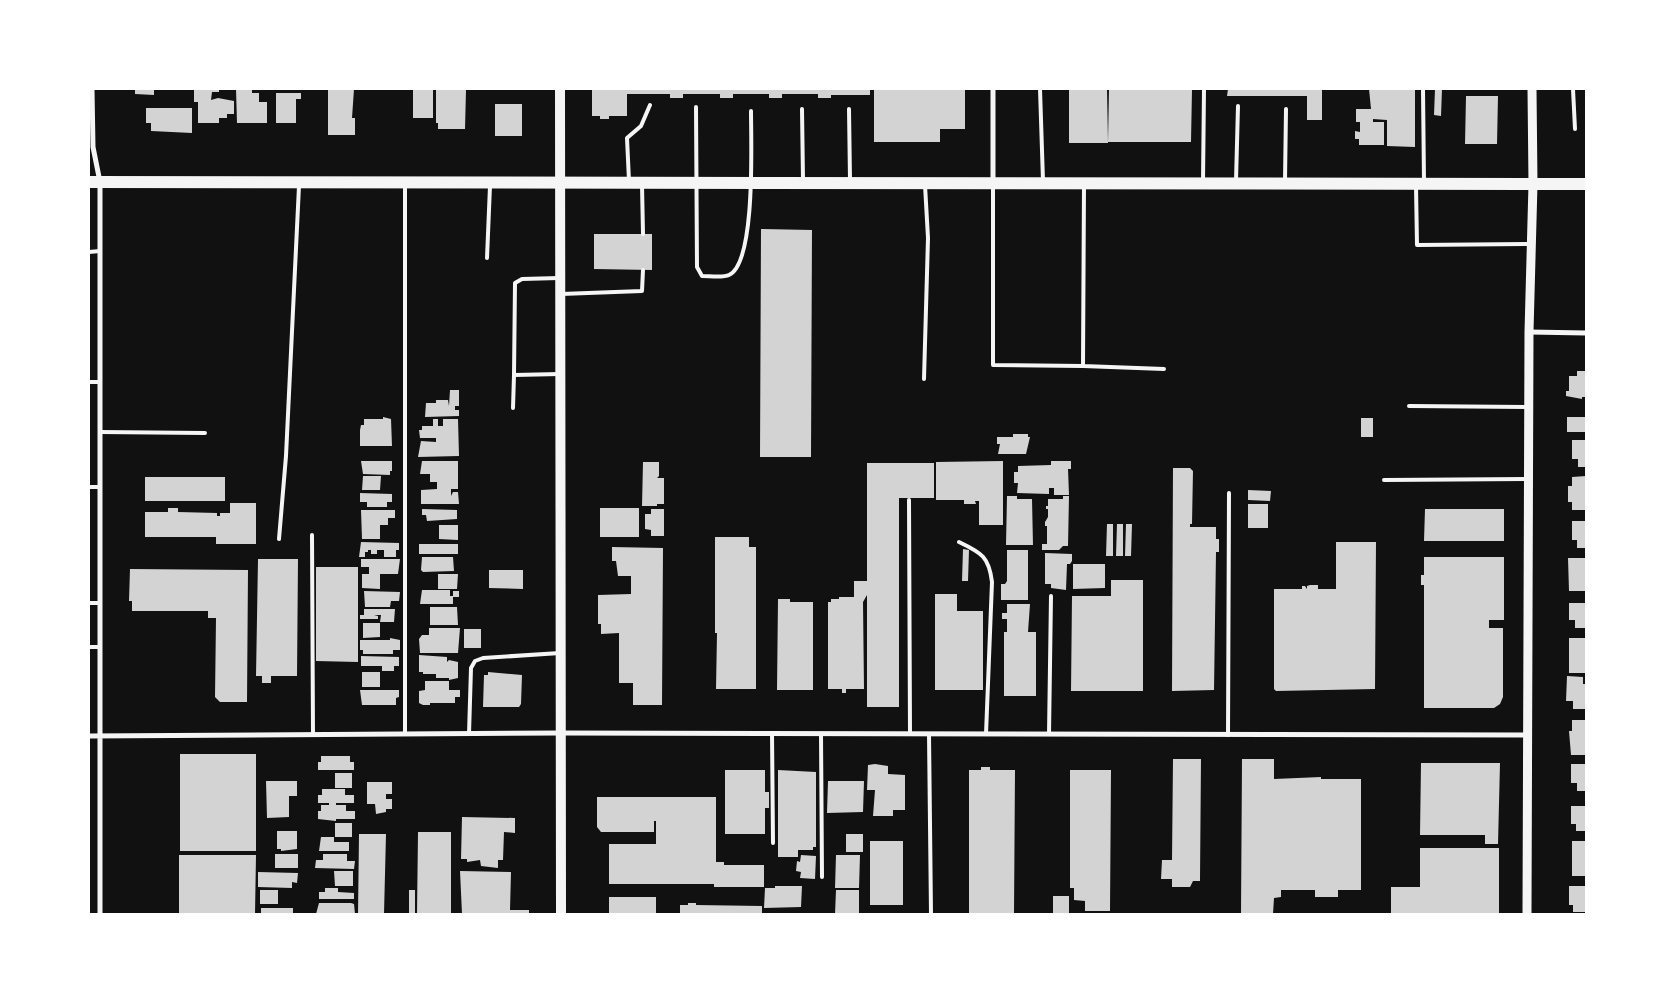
<svg xmlns="http://www.w3.org/2000/svg" width="1675" height="1003" viewBox="0 0 1675 1003" font-family="Lato,sans-serif">
  <style>
    .building { fill: #d3d3d3 }
    .lines { fill: none; stroke-linecap: round; stroke-linejoin: round }
    .service { stroke: #f5f5f5; stroke-width: 4 }
    .minor { stroke: #f5f5f5; stroke-width: 5 }
    .tertiary { stroke: #f5f5f5; stroke-width: 9 }
    .secondary { stroke: #f5f5f5; stroke-width: 10 }
    .primary { stroke: #f5f5f5; stroke-width: 12 }
  </style>
  <rect width="100%" height="100%" fill="#111"/>
  <path class="building" d="M135,89h19v6l-19,-1z
    M194,89h25v3h-7l-1,8 7,-2 16,3v13h-7v4h-8v5h-21v-21h-4z
    M236,89h16v4h7v9h8v21h-30z
    M328,89h26l-2,29h3v17h-27z
    M413,89h20v29h-20z
    M451,89l15,1 -1,39h-27v-6h-2v-33z
    M592,89h278v6h-39v3h-13v-4h-36v4h-13v-4h-36v4h-13v-4h-37v4h-13v-4h-43v22h-18v3h-9v-3h-8z
    M874,89h91v40h-25v13h-66z
    M1069,89h38l1,54h-39z
    M1109,89h83l-1,53h-83z
    M1228,89h94v31h-15v-24h-80z
    M1369,89h46v58l-28,-1v-26l-14,-1v3h11v23h-25v-6h-4v-8l5,1v-10h-4v-13h15z
    M1435,89h7l-1,27 -7,-1z
    M276,93h25v6h-5v24h-20z
    M1466,96h32l-1,48h-32z
    M495,104h27v32h-27z
    M146,108h46v25l-41,-2v-8h-5z
    M761,229l51,1 -1,227h-51z
    M594,234h58v36l-58,-1z
    M1577,371h9v26h-4v2l-16,-3v-5h3v-15h8z
    M450,390h9v16h-4v4h4v6l-34,1 1,-14h10v-3h12l1,6z
    M383,417l8,2 1,27h-32v-16l1,-5h3v-6h19z
    M1567,417h18v15h-18z
    M1361,418h12v19h-12z
    M433,419h5v7h5v-7h15l1,37 -41,1 3,-16 15,1v-4h-16l-1,-8h3v-4h11z
    M1013,434h15v3h2l-4,17h-28l2,-10h-3v-7h16z
    M1572,440h14v27h-8v-8h-6z
    M361,461h31v10h-2v4l-27,-1z
    M422,461h36v28h-7v7l2,-4h5l1,12h-38v-14l16,-1v-7h-7v-8h-10z
    M1003,461v64h-24v-24h-4l1,3h-12v-4h-28v-38z
    M1051,461h20v8h-3l1,26h-15v-7h-5v6l-32,-1 1,-10h-4v-11h4v-6l33,-1z
    M643,462h16v14l-2,2h7v26h-7v2h-15z
    M867,463h67v35h-35v209h-32v-112l-4,7 1,87h-18v4h-4v-4h-14v-87h3v-3h8v-2h15v-16h13z
    M1173,468h17l3,3 -1,53h-2v3h26v12h3v13h-3l-2,138 -42,1z
    M363,476h18l-1,14h-18z
    M1586,476v34h-14v-8h-4v-16h4v-9z
    M145,477h80v24h-80z
    M1248,490l23,1 -1,10 -22,-1z
    M360,493l32,1v8h-5v5h-20v-5h-7z
    M1007,496h10v3h15l1,46h-27z
    M1063,496h6l-1,50h-5l-4,4h-17v-6h5v-18h-2v-4l3,-5v-8h-2v-3h2v-7h15z
    M230,503h26v41h-40v-7h-71v-25h23v-4h10v4l39,1v3h3v-3h10z
    M1248,504h20v24h-20z
    M600,508h39v29h-39z
    M422,509l35,1v9l-30,2 -1,-6h-4z
    M651,509h13v27h-13v-6l-6,-1v-15h6z
    M1425,509h79v32h-80z
    M361,510h34v8h-7v7h-8v14h-18z
    M1572,521h14v27h-9v-8h-5z
    M1107,524h6v32h-7z
    M1117,524h6v32h-7z
    M1126,524h6l-1,32h-6z
    M439,525h19v15l-19,-1z
    M715,537h34v10h7v142h-40l1,-56h-2z
    M361,542l38,1v7h-3v7h-12v-7h-7v4h-6v-4h-3v2h-3v5h-6z
    M1336,542h40l-1,147 -99,2 -2,-2v-100h28v-3h3l2,3v-3l3,-1h8v4h18z
    M419,544h39v10h-39z
    M612,547l51,1 -1,157h-29v-22h-14v-50l-18,1v-10h-3v-29l33,-1v-18h-13l-2,-15h-4z
    M963,549l6,1 -1,31h-6z
    M1007,550h21v50h-27v-16h4l2,-3z
    M1045,553l27,1v7l-2,3h-3l-1,26 -15,-2v-4h-6z
    M422,557h31l1,14 -31,1 -2,-2z
    M1424,557h80v63h-15v8h14v69l-3,7 -6,4h-70v-123h-3v-10h3z
    M1568,558h18v33h-17z
    M258,559h40l-1,117h-26v7h-9v-7h-6z
    M361,559h39l-2,15h-18v15l-18,-1v-14h7v-7h-8z
    M1073,564h32v24l-32,1z
    M316,567h42v95l-42,-1z
    M130,569l118,1 -1,132h-27l-5,-5 1,-79h-8v-7h-76v-10h-3z
    M489,570h34v19l-34,-1z
    M438,574h20l-1,15h-19z
    M1111,580h32v111h-72l1,-95h39z
    M422,590h28v6h3v-5h6v6h-6v7h-33z
    M364,591l36,1 -1,9h-8l-1,6h-25z
    M935,594h22v17h26v79h-48z
    M778,599h12v3h23v88h-36z
    M1569,603h17v25h-11v-8h-6z
    M1007,604h23l-2,28h8v64h-32v-64h3v-13h-5v-6h5z
    M430,607h27l1,18h-28z
    M364,609h31l-1,13h-14l1,-7h-7l4,1v3h-18v-4h4z
    M363,623h17v14l-17,1z
    M429,628h31l-2,25h-38l-1,-14 3,-4h7z
    M464,629h17v19h-17z
    M390,638l10,2v10h-7v4h-30v-4h-3v-10h30z
    M1569,638h17v35h-17z
    M419,655l28,2v5l2,-2 9,2v16l-9,2v-2h-13v-4h-13v-2h-4z
    M361,656l38,1v9h-5v5h-12v-5h-21z
    M362,672h18v15h-18z
    M488,672l34,3 -1,29 -2,3h-36l1,-32h4z
    M1567,676l16,1v7h3v25h-13v-8h-7z
    M425,681h24v9h11v7h-5v6h-25v2h-7l-4,-2v-12l6,-1z
    M360,690h39v7l-3,1v7h-34z
    M1572,720h14v35h-15l-2,-24h3z
    M180,754h76v97h-76z
    M321,756h29v6h4v8h-36v-8h3z
    M1173,759h28l-1,122h-7l-3,6h-18v-8h-11l1,-19h10z
    M1242,759h32v20l47,-2v2h40v111h-23v7h-23v-7h-34v7l-7,1 -1,16h-32z
    M1421,763h79l-2,81h-13v-9h-65z
    M875,764l13,2v8l17,1v35h-12v6h-20l2,-26h-8l1,-25z
    M1571,764h15v27h-9v-8h-6z
    M981,767h9v3h25l-1,144h-45v-144h12z
    M725,770h40v22h4v16h-4v26h-40z
    M778,770l38,2v75h-3v3h-15v7h-20z
    M1070,770h41l-1,141h-25v-10l-11,-1v-12h-4z
    M335,773h17v15h-17z
    M266,781h31v15h-8v21l-22,1z
    M828,781h36l-1,31 -36,1z
    M367,782h25v12h-6v5h6v10h-6v3l-10,2 -1,-10h-8z
    M322,789h23v6h9v8h-18v2h10v6h9v8h-19v2l-18,-2v-8h3v-6h8v-2h-11v-8h4z
    M597,797h119v65h8v3h40v22h-50v-3h-105v-40h47v-23h-2v11h-53l-4,-5z
    M1571,806h15v25h-10v-7h-5z
    M462,817l53,1v15l-11,-1 -1,28h-5v8l-17,-2 -1,-6 -13,2v-3h-6z
    M335,823h17v14h-17z
    M277,831h20v18l-16,2v-2h-4z
    M418,832h33v82h-34z
    M359,834h27l-2,80h-26z
    M846,834h17v18h-17z
    M321,837h13v5h15v9h-30z
    M870,841h33v64h-33z
    M1572,841h14v35h-14z
    M1420,848h79v66h-108v-27h29z
    M275,854h23v14h-23z
    M323,854h24v7h8l-1,8 -39,-1 1,-8h7z
    M179,855h77l-1,59h-76z
    M801,855l15,1 -1,23 -15,-1 1,-6 -5,-1 1,-10 3,1z
    M836,855h24l-1,33h-24z
    M334,871h19v15h-18z
    M460,871l51,1 -1,38h19v4h-67z
    M258,872l40,1 -1,10 -5,-1v6l-34,-1z
    M775,886h27l-1,21 -37,1 1,-20h10z
    M1569,886h17v26h-13v-7h-4z
    M325,888h13v4l16,1v6h-35v-7h6z
    M260,890h18v14h-18z
    M409,890h6v24h-6z
    M836,890h23v24h-24z
    M1053,896h16v18h-16z
    M609,897h47v17h-47z
    M319,903h32l3,1 1,10h-39z
    M688,903h8v2l66,1v8h-82v-9h8z
    M261,908h32v6h-32z"/>
  <g class="lines">
    <path class="service" d="M1040,89l3,92
      M1423,89l1,93
      M1573,89l2,40
      M696,107l1,160 5,9c8,0 21,2 27,-1 27,-12 22,-134 22,-164
      M802,109l1,71
      M849,109l1,71
      M629,181l-2,-43 14,-12 9,-21
      M1236,181l2,-75
      M1285,181l1,-72
      M1203,182l1,-93
      M405,184v550
      M642,185l1,49
      M993,186v179l90,1 1,-181
      M1416,186l1,59 114,-1
      M89,252l11,-1
      M487,258l3,-72
      M559,278l-37,1 -7,4 -1,92 46,-1
      M561,294l81,-3 1,-21
      M1083,366l81,3
      M924,379l4,-141 -3,-53
      M89,382h11
      M1409,406l118,1
      M513,408l1,-33
      M100,432l105,1
      M1384,480l143,-1
      M89,487h11
      M909,500l1,234
      M312,535l1,200
      M279,539l7,-83 13,-270
      M959,542c23,11 30,15 33,40l-6,152
      M89,603h11
      M89,647h11
      M772,733l1,110
      M469,734l2,-66 4,-7 8,-3 77,-5
      M821,734l1,143
      M929,734l2,180
      M1049,734l2,-138
      M1228,735l1,-242"/>
    <path class="minor" d="M92,89l1,58 7,35v732
      M993,89v94
      M1529,332l57,1
      M89,736l472,-3 967,2"/>
    <path class="tertiary" d="M1527,914l2,-582 4,-148 -1,-95"/>
    <path class="secondary" d="M560,89l1,825"/>
    <path class="primary" d="M89,182l1497,2"/>
  </g>
  <rect width="1675" height="1003" fill="none" stroke="#ffffff" stroke-width="180"/>
</svg>
